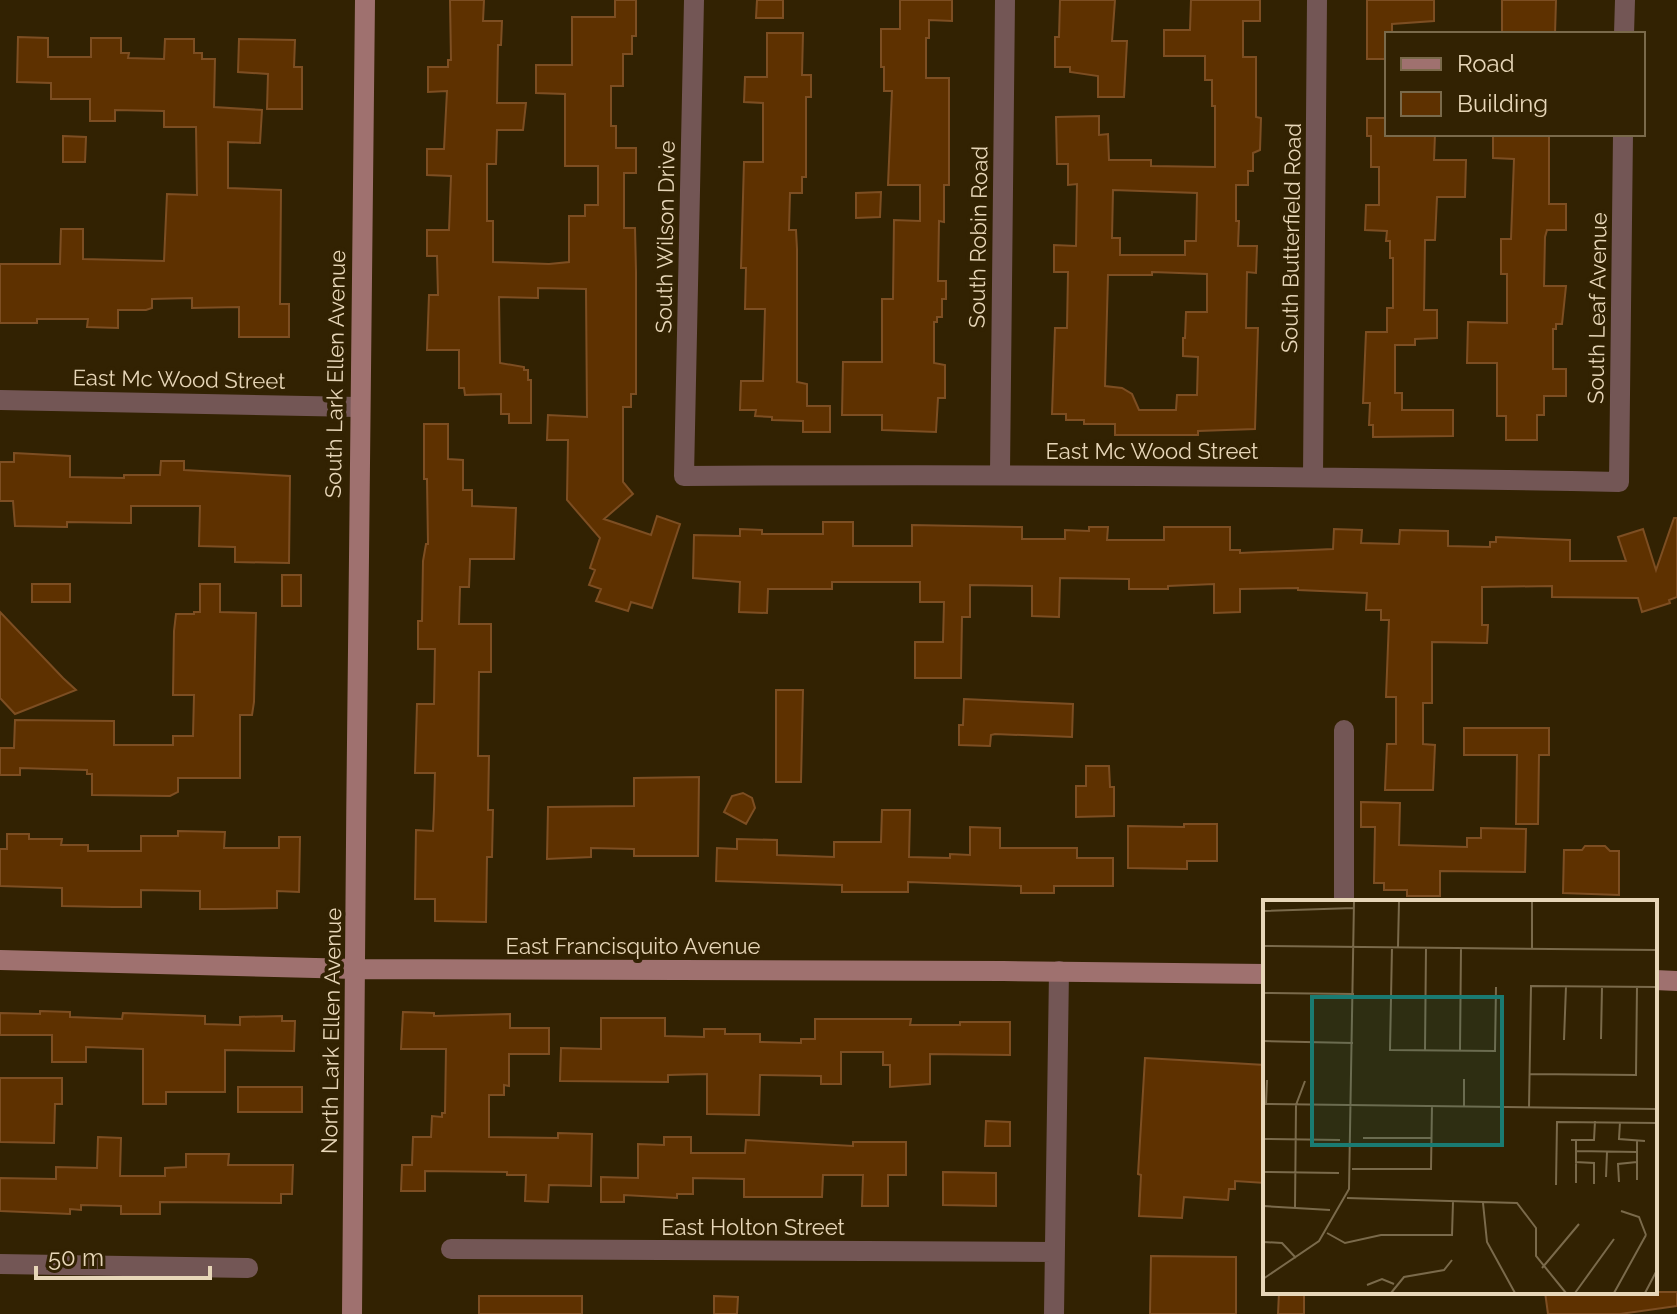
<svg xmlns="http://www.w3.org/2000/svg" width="1677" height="1314" viewBox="0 0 1677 1314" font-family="Raleway,sans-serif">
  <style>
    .building { fill: #5e3100; stroke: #7d4e22; stroke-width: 2; fill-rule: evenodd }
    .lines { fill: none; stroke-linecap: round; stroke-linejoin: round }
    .street { stroke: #735655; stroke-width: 20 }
    .secondary { stroke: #9f716f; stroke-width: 20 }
    .labels { text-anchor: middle; stroke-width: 8; stroke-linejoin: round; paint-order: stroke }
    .street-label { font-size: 22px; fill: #e7d6b8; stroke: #322202 }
    .inset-road { fill: none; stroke: #7a6a4b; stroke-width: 2 }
    .view { fill: #1a7b72; fill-opacity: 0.15; stroke: #1a7b72; stroke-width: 4 }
    .inset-edge { fill: none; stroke: #e7d6b8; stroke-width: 4 }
  </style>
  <rect width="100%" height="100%" fill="#322202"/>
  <path class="building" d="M450,0h34l-1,21h19l-1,24h-3l-1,58h29l-3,27h-26l-1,34h-9v57h6v41l56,2 20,-2v-46h16v-11h13v-39h-33v-72l-29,-1v-28h36v-48h43v-17h21v36h-4v18h-9v32h-12v40h5v22h20v25h-12v55h11l1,44v122h-5v13h-8v75l10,12 -29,25 47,16 6,-19 23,8 -28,84 -21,-6 -3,9 -32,-10 5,-12 -12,-4 6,-15 -5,-2 10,-30 -33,-38 1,-60h-21l1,-25 39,2 -1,-128 -48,-1v10l-39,-1 1,66 24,4v3h4v10h3v43h-22v-9h-8v-20l-36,1 -1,-7h-5v-38h-32l2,-55h9l-1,-39h-10v-26h22l2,-54 -24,-1v-26h17l3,-58 -19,1v-25h20v-7h3z
    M757,0h26v18h-27z
    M900,0h52v21l-23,-1v18h-3v40h23v107h-5v37l-5,-1 -1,60h8v18h-4v18h-5v5h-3v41l11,2v33h-7l-2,34 -54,-2v-15h-40l1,-53h39v-63h11l1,-79 26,1v-36h-32l4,-94h-8v-24h-3v-38h19z
    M1060,0h55l-3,41h15l-3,56h-26v-21l-28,-4v-5h-15v-30h4z
    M1191,0h69v21h-17v36h13v60l5,1 -1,32 -7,3v18h-5v14h-12v36h3l-1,25h19l-1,27 -9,-1 -1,56h12l-3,101 -57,2v4h-83v-11h-31v-4h-18v-6h-14l3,-86h12l1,-56h-14v-27l22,1 1,-62 -9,1v-21h-11l-1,-47 43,-1v19l9,-1 1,26h42v6l64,1v-61h-3v-26h-7v-24h-41v-26h26zM1113,190l84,3 -1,48h-11v14h-65v-17h-8zM1152,272l55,2v38h-21l-1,26h-2v18l15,1 -1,38h-20l-1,15h-37l-7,-16 -10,-6 -17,-2 3,-111h44z
    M1367,0h67v21l-42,3v10h-5v25h-20z
    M1502,0h54l-1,34h-53z
    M767,33h36l-1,42h9v22h-5v80h-4v16h-12l-1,37h7l1,19v133l10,2v22h23v26h-27v-11l-31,-1v-3l-17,-1 1,-6h-16l1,-29h22l2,-72h-20l1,-41h-5l3,-106h19v-59l-19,-1 1,-25h22z
    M18,37l30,1v19h43v-19h30v15h8l-1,5 36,1 1,-20h29v14h8v6h13l-1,48 48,3 -2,33 -32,-1v46l53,2 -1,114h9v33h-50v-30l-47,1v-10l-40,1v9l-6,2h-28v18l-31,-1 1,-8h-51v4h-37v-59h60l1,-35h22v30l81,2 3,-67 30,1 -1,-68h-32v-16l-49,-1v11h-25v-22h-39v-16l-34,-1z
    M239,39l56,1 -1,27h8v42h-35l1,-35 -30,-2z
    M1367,118h20v16h48l-1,26h32l-1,37h-28l-2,43h-10l-1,70h13v28l-22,1v6h-20v48h7v17h51v26l-80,1v-12h-4l1,-22h-7l3,-71h21v-24h6v-50h-3v-17h-4l1,-10 -22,-1 1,-25h13v-38h-8v-31h-4z
    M1493,134h56v70h17v26h-19l-2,7 -1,49h22l-4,38h-6v5h-3v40h13v27h-22v19h-7v25h-31v-24h-9v-53h-30l1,-41 39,1v-49h-6v-35h10l3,-80 -21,-1z
    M63,136l23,1 -1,25h-22z
    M881,192l-1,25 -24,1v-25z
    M424,424h24v35l15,1v30h9v16l44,2 -2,51h-44l-1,28h-9l-1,37h32v48h-12l-1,84h11l-1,54h5l-1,47h-5l-1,65 -51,-1v-22h-20l1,-69 17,1 1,-22 1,-36h-20l2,-69h17l1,-55h-17v-28h4l1,-60 3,-17h2l-1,-65h-3z
    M14,453l56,3v21l54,1v-3h36l1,-14h23v9l106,6 -1,87 -54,-1v-15l-36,-1 1,-40h-69v17l-64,-1v5l-52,-1 -2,-25h-13v-39h14z
    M1674,518h3v79l-8,3 1,3 -28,9 -4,-14 -86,-1v-11l-70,1v38h6l-1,18 -55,-1v61h-9v41l12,1 -2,45h-48l2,-46h9v-47h-10l3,-77h-8v-10h-15l1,-17 -69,-3v-2l-58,1v23l-26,1v-29l-46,2v3h-39v-10l-69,-1 -1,39 -27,-1v-30l-62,-1v32h-8l-1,61h-46v-36h28l1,-40h-24v-20h-88v7h-64l-1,24 -28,-1 1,-30 -47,-4 1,-43 46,1v-7l22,1v4h61v-12h30v24h59v-21l110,2v12h43v-9l24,1v-4h19l-1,13h57v-13h66v23h10v3l93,-4 1,-20 28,1 -1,13 38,1 1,-14 48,1v15l42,1v-5h6v-5l74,3v21h56l-8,-24 25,-8 13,41z
    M282,575h19v31h-19z
    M32,584h38v18h-38z
    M200,584h20v28l36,1 -2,89 -2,13h-12v63h-62v14l-8,4 -78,-1v-21h-5v-4l-67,-2v7h-20v-27h14l1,-28 99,1v24h59v-9h20l1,-41h-21l1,-64 2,-17h18v-2h6z
    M0,612l63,66 13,12 -61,24 -15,-16z
    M776,690h27l-2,92h-25z
    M964,699l109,5 -1,33 -77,-3 -4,1 -1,11 -31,-1v-20h4z
    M1464,728h85v27h-10l-1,69h-22l1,-69h-53z
    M1086,766h23l1,21h4v29l-38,1v-31h10z
    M699,777l-1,79h-64v-7l-43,-1v9l-44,2 1,-52 86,-1v-28z
    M743,793l9,5 3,10 -9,16 -22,-12 8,-16z
    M1361,802l39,1 -1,42 68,2v-9h14v-10l45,1 -1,43 -85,-1v25h-33v-6h-23v-7h-10l1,-56h-14z
    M882,810h28l-1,47 41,1v-4l20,1v-28l30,1v20h77v10h36v28h-59v7h-33v-7l-113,-4v10h-66v-7l-126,-4 1,-33 20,1v-10l40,1v15l57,2v-15h47z
    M1184,824h33v37h-30v8l-59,-1v-42l56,1z
    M178,831l47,1 -1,16h55v-11h21l-1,55 -22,-1v17l-53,1h-24v-18l-59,-1v17h-28l-51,-1v-18l-62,-2v-37h7v-15h22v5h33l-1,6h27v6h53v-15h37z
    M1585,846h20l5,5h9v44l-56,-2 1,-43h18z
    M40,1011l30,1v5l52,2 1,-6 82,3v8l35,1v-8l42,-1v5h13l-1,30 -69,-1v42h-59v12h-23v-55l-57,-2v15h-34v-27h-52v-22l40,1z
    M403,1012l31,1v3l76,-2v14h39v26h-40v32l-5,-1v10h-15v42l69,1v-5l34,1 -1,52 -42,-1 -1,17 -23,-1 1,-26h-19v-3l-82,-1v20h-24l1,-26h10l1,-28h18l1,-21 10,1v-4h3l1,-64h-45z
    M601,1018h64v18l39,1v-8h21v5h35v8l41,1v-4h14v-20h96l-1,6h50v-3h50v33l-80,-1v30l-40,3v-22h-7v-13h-42v32h-20v-8l-61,-1 -1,40 -52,-1v-40l-39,1v7l-108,-1 1,-33 40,1z
    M1145,1058l120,7v118l-30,-2v8h-6l-1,11 -44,-3 -2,21 -43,-2 2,-41 -3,-1z
    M0,1078h62v26h-7l-1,39 -54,-1z
    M238,1087h64v25h-64z
    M986,1121l24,1v24h-25z
    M98,1137l23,1 -1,38h45v-8l21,-1v-13h43l-1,11h65l-1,29h-11v9l-121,-1v12h-39v-8l-40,-1v5l-11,-1v5l-70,-3v-33l56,1v-12l41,1z
    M664,1137h27v16h54l1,-13 107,6v-4h53v33h-18v31h-26l1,-31h-40l-1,22h-78v-18l-51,-1v16h-16v4l-53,-3v7h-23v-25l37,1v-34l26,1z
    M943,1172l53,1v33l-53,-1z
    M1151,1256l85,1v57h-86z
    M1279,1292h25v22h-26z
    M1545,1292h132v14l-57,8h-72z
    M479,1296h103v18h-103z
    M714,1296l24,1 -1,17h-23z"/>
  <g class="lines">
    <path class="street" d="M694,0l-10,476c312,-2 623,0 935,6l4,-348
      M1624,34l1,-34
      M0,400l358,7
      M1000,473l5,-473
      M1313,476l4,-476
      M1344,902v-172
      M451,1249l603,3
      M0,1264l248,4
      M1054,1314l5,-343"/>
    <path class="secondary" d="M0,960l356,9 647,2 262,3
      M1655,980l22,1
      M352,1314c5,-438 5,-876 13,-1314"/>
  </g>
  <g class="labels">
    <g class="street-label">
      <text transform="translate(665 237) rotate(-89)" y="8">South Wilson Drive</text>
      <text transform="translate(978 237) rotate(-89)" y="8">South Robin Road</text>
      <text transform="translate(1291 238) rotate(-89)" y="8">South Butterfield Road</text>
      <text transform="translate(1597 308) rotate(-89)" y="8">South Leaf Avenue</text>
      <text transform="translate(335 374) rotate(-89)" y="8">South Lark Ellen Avenue</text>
      <text transform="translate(179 379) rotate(1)" y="8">East Mc Wood Street</text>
      <text x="1152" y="459">East Mc Wood Street</text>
      <text x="633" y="954">East Francisquito Avenue</text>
      <text transform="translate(331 1031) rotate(-89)" y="8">North Lark Ellen Avenue</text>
      <text x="753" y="1235">East Holton Street</text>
    </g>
  </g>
  <g transform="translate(1263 900)">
    <rect width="394" height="394" fill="#322202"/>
    <path class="inset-road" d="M0,11l91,-3M0,46l394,4M129,47l-2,103 105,1 1,-64M135,47l1,-46M269,49v-48M0,93l91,1M338,139l1,-52M301,140l2,-54M0,141l90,2M162,150l1,-103M197,150l1,-102M267,174l106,1 1,-89M0,204l394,5M3,204l1,-24M201,207v-28M266,208l2,-122 126,1M357,222l-1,17 26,2M100,238h68M0,239l77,1M308,240h23l1,-19M313,240v43M374,241v39M313,251l61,1M312,262l19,1v21M89,269h79l1,-63M0,272l76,1M343,277l1,-25M356,282l-1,-18 19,-2M293,285l1,-63 100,1M84,298l170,5 19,25v28l30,37M220,303l4,39 28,51M0,306l67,4M32,307l1,-102 9,-24M358,311l18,6 7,18M64,333l18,10 36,-8h71l1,-33M0,342l19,1 14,15M279,368l37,-44M0,379l56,-38 30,-52 5,-288M104,385l15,-6 12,5M128,393l13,-16 40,-7 8,-10M312,393l39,-54M351,393l32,-58M382,393l12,-23"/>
    <path class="view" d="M49,97h190v148h-190z"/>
    <rect width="394" height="394" class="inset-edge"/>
  </g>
  <rect x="1385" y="32" width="260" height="104" fill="#322202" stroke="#7a6a4b" stroke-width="2"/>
  <rect x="1401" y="58" width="40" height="12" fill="#9f716f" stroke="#7a6a4b" stroke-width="2"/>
  <text x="1457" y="72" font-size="24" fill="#e7d6b8">Road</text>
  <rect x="1401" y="92" width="40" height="24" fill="#5e3100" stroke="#7a6a4b" stroke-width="2"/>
  <text x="1457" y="112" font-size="24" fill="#e7d6b8">Building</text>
  <path d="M36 1266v12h174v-12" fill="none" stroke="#e7d6b8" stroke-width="4"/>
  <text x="48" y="1266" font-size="24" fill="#e7d6b8" stroke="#322202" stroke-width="6" paint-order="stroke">50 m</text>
</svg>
